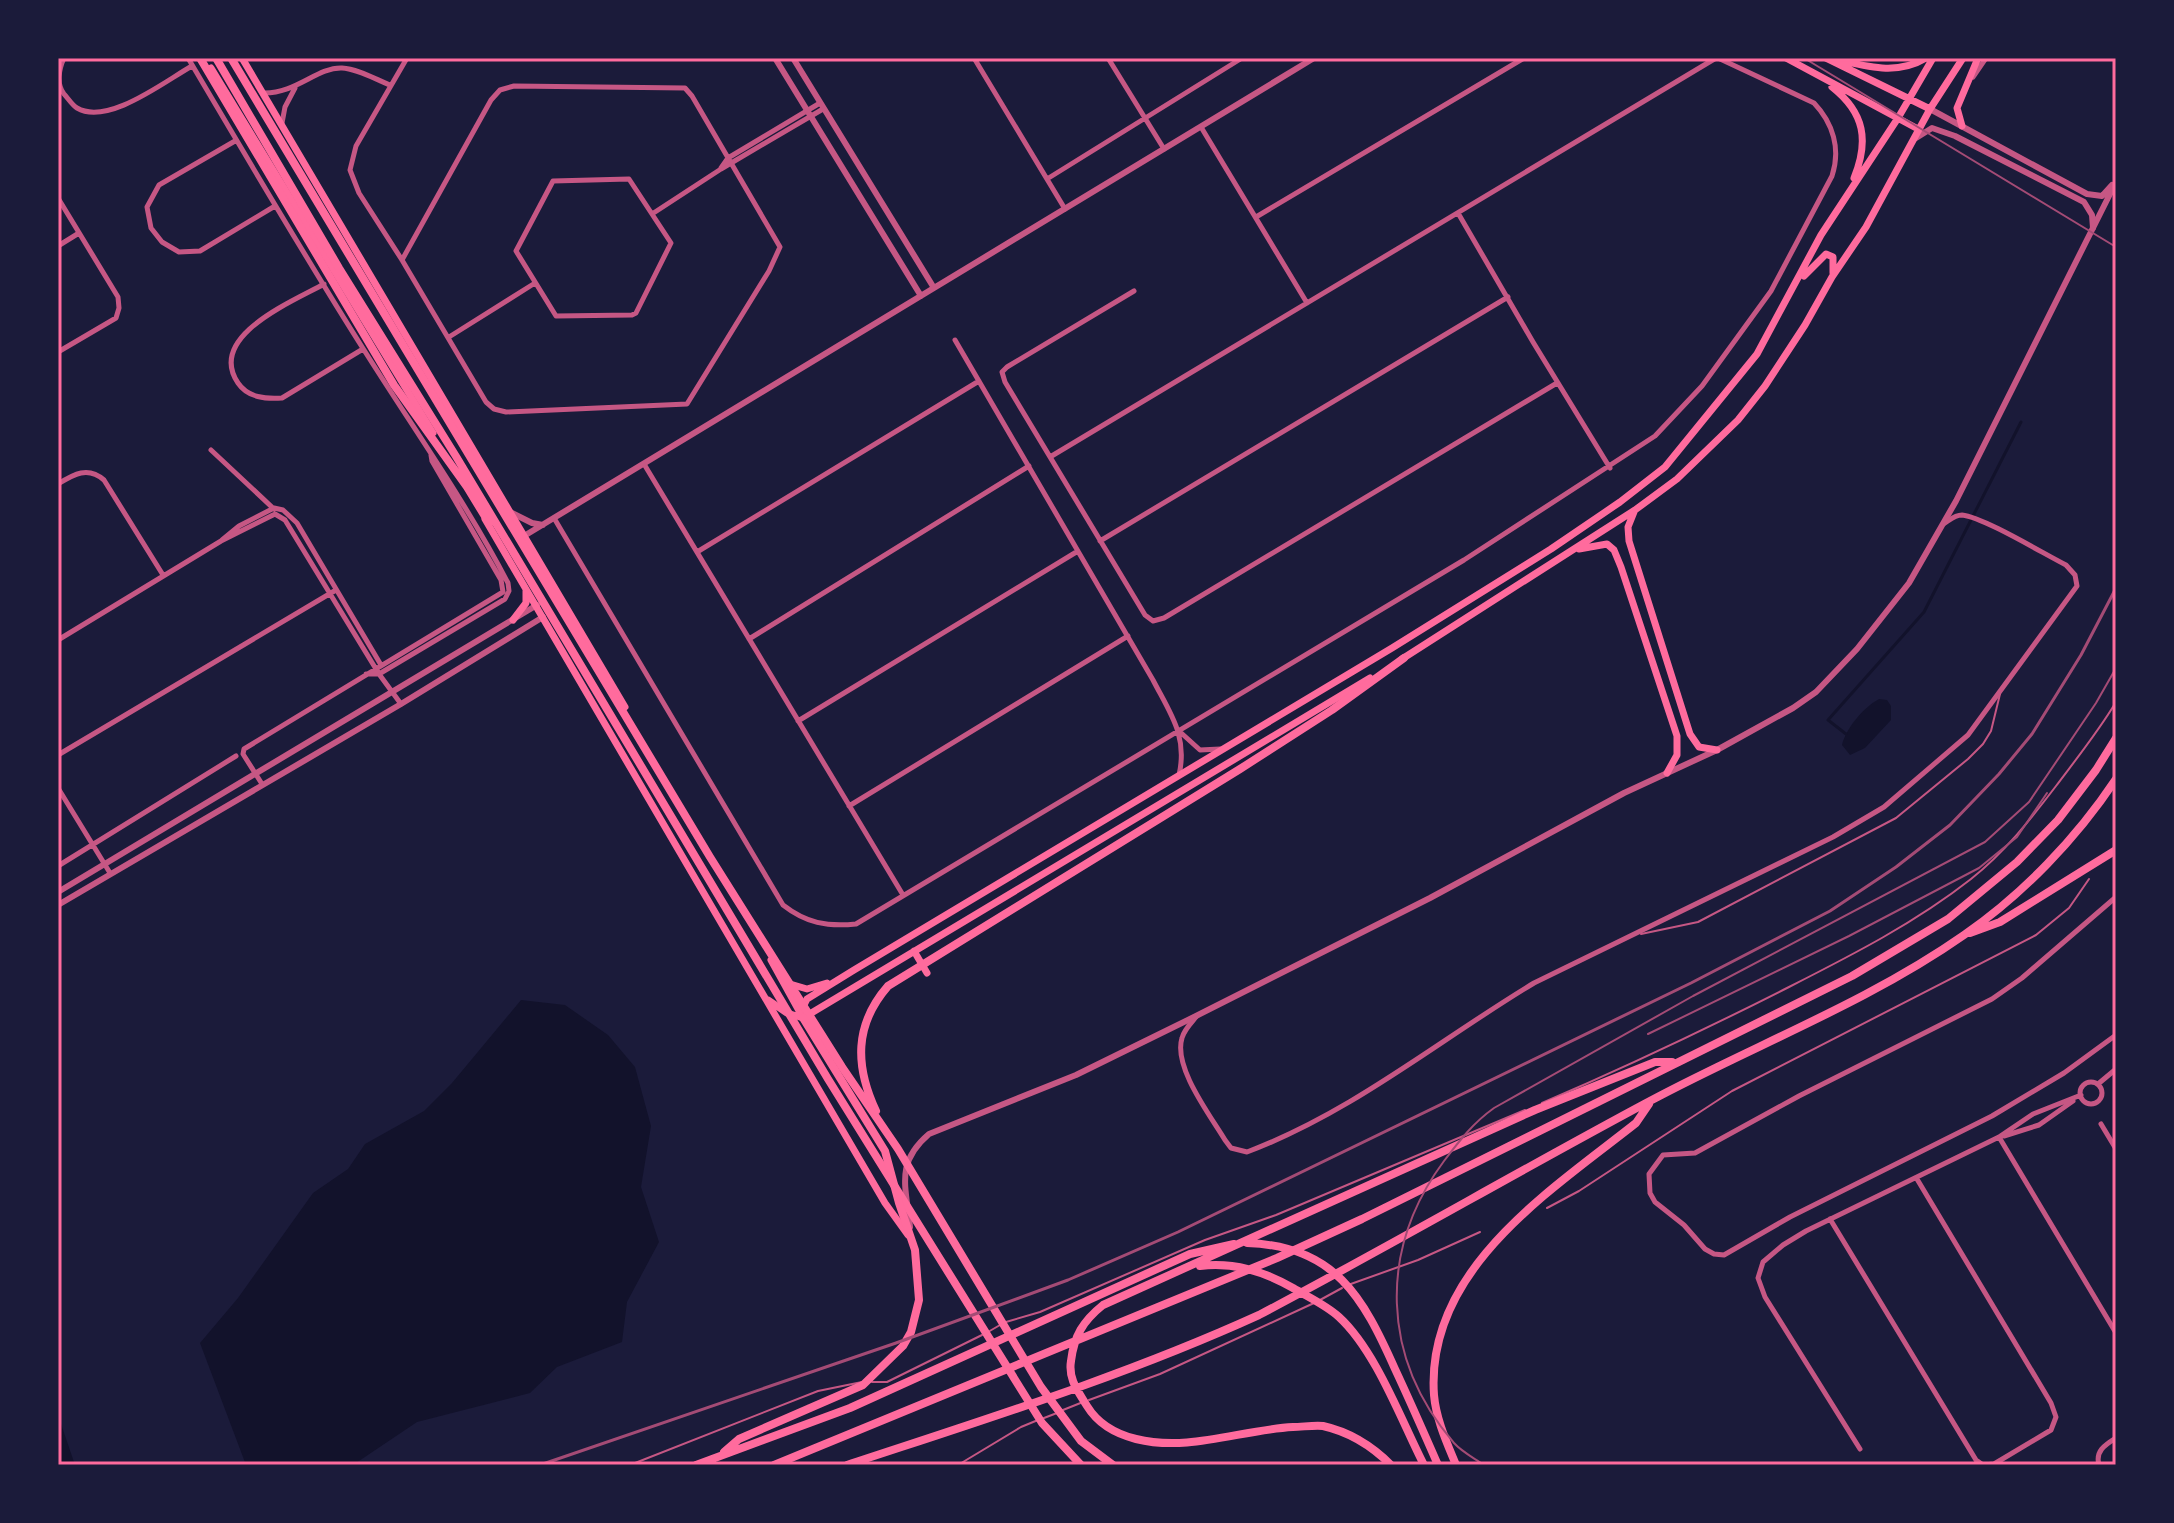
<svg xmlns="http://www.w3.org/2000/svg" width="2174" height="1523" viewBox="0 0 2174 1523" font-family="'DM Sans',sans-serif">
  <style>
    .water { fill: #12122b }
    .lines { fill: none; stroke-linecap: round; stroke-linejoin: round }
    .stream { stroke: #12122b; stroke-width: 3 }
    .service { stroke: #c65784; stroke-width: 2 }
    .minor { stroke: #c65784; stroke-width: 5 }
    .tertiary { stroke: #c65784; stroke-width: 6 }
    .secondary { stroke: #ff6b9d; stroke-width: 7 }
    .primary { stroke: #ff6b9d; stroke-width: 8 }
    .trunk { stroke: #ff6b9d; stroke-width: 8 }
    .tram { stroke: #a44b75; stroke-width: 2 }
    .rail { stroke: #a44b75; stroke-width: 3 }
    .neatline { fill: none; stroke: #ff6b9d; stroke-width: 3 }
  </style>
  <rect width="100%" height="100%" fill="#1b1b3a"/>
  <path class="water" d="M1879,699l8,1 4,6v14l-26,28 -15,7 -8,-10c4,-17 22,-38 37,-46z
    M521,1000l44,5 43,30 27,32 16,59 -10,61 18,55 -32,60 -5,40 -65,25 -27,26 -113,29 -64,43h-107l-46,-122 38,-45 75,-105 35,-24 17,-25 59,-33 28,-28z
    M58,1415l17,50h-17z"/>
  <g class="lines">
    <path class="stream" d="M1846,734l-18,-14 96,-108 97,-190"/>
    <path class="service" d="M1641,934l57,-12 198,-104 72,-59 15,-15 8,-13 9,-37
      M1542,1103c84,-36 166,-75 247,-116 63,-32 126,-64 182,-108 34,-27 59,-59 85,-93 21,-28 42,-54 60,-84
      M1547,1208l32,-17 153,-100 304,-156 33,-27 20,-29
      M1348,1285l70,-25 62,-28
      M1320,1300l22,-12
      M1006,1322l34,-10 165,-72 71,-25 249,-105
      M988,1332l12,-7
      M872,1382h15l95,-47
      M1089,1400l71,-26 154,-71
      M1063,1410l20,-8
      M1044,1418l13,-5
      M630,1465l188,-74 44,-9
      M958,1465l63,-38 17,-7"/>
    <path class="minor" d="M64,58c-5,11 -8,26 0,36 4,4 8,11 13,14 31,18 88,-27 115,-42
      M188,58c58,98 115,196 176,292 49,78 102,152 144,233l1,8 -4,8 -126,75h-13
      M974,58l91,151
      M1108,58l56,91
      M1973,77l13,-19
      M263,93c33,1 54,-26 79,-25 16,1 33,11 48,17
      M282,123l3,-16 10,-19
      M1201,127l106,176
      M235,141l-76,44 -12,22 4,21 11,14 17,10 21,-1 75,-45
      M721,168l7,-10 92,-55
      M629,179l42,64 -35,70 -4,2 -76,1 -40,-65 37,-70z
      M1047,179l195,-121
      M58,198l60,99 1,11 -3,10 -58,34
      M1458,213l75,129 77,126
      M652,214l69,-45 102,-60
      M1256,217l268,-159
      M58,246l21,-13
      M402,260l89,-160 9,-10 14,-4 171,2 7,8 88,151 -11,24 -82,133 -181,8 -12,-3 -8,-7 -84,-142 -43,-67 -9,-23 6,-24 51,-88
      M324,284c-30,17 -118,52 -86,99 10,15 28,16 44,15l81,-49
      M1134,291l-127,76 -5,5 3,10 140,233 8,6 11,-3 393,-235
      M449,337l86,-54
      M955,340l198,340c17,33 35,56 26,95
      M211,450l63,59
      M1050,457l666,-399
      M644,464l259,431
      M58,484c16,-10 30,-18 46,-4l59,95
      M274,508l9,2 14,13 84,142
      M275,514l10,6 94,154 22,30
      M554,518l229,387c23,18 44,22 73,19l608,-364 191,-124 47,-50 69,-95 61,-115c9,-27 1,-53 -18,-73l-96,-45
      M222,540l17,-14 35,-18
      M1100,541l408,-244
      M697,552l282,-171
      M749,639l280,-173
      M58,640l163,-99 54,-27
      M798,721l280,-170
      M1179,731l21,19 20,-1
      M58,755l278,-165
      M262,784l-19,-30 1,-5 259,-157 -2,-12 -69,-119 -1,-6
      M58,788l52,85
      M849,806l279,-170
      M58,866l178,-110
      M2116,897l-94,81 -30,21 -193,97 -104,57 -32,2 -14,19 1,19 5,9 29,23 21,24 9,5 10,1 66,-38 202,-101 72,-43 52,-38
      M1196,1017c-5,6 -12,13 -14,21 -9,29 28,77 43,102l6,8 16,4c106,-40 192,-112 287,-169l299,-146 51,-30 84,-72 109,-149 -2,-11 -9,-10c-22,-11 -83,-48 -104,-50 -7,0 -11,4 -17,8
      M2080 1093a11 11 0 1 1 22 0a11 11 0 1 1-22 0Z
      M2098,1084l18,-15
      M2101,1124l15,25
      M2004,1136l35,-11 34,-24
      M1999,1137l117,196
      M1917,1179l134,224 5,14 -5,13 -57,34 -11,1
      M1830,1219l146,241 7,5
      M1860,1449l-95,-152 -7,-19 5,-16 20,-17 23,-14 193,-94 34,-23 48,-19
      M2099,1465c-4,-14 6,-20 17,-27"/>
    <path class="tertiary" d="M775,58l146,238
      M793,58l141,230
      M1930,109l157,85 15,2 10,-11
      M1916,138l16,-10 23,8 129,66 8,13 1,13
      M510,512l22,11 11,2
      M524,536l790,-478
      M58,892l479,-287
      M58,905l343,-201 142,-87
      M910,1227c-4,-41 -15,-64 19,-93l147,-59 120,-59 234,-118 194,-105 93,-43 76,-42 23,-16 41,-43 52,-66 47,-82 160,-319"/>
    <path class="secondary" d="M242,58l383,649
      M1786,58l132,71
      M1826,58l104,51
      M1834,59c32,7 62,17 92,-1
      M211,68l222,365
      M1832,87c33,26 37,54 22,91
      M1962,126l-5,-18 21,-50
      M1804,276l22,-22 7,3v16
      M1634,512l-6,15 1,14 61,193 9,13 18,3
      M485,519l400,684 23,32
      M1579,549l28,-5 7,6 7,17 56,169v19l-10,18
      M513,620l13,-17v-12
      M1402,659l233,-149 42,-31 61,-59 27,-34 40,-61 27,-48 34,-50 64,-118 33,-51
      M914,951l13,22
      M771,960l32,58
      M790,984l17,5 20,-6
      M768,1000l19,13 16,5 567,-340
      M803,1007l4,-8 47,-29 538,-322 159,-99 69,-47 45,-35 92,-113 64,-119 77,-117 35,-60"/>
    <path class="primary" d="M200,58l194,327 73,102 22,36
      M216,58l123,210 118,190 371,621 214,344 39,42
      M231,58l479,799 132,210 56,82 143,238 40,54 32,24
      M876,1111c-21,-45 -22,-86 12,-125l352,-217 92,-59 72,-52"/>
    <path class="trunk" d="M1970,933l30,-11 116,-72
      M1247,1243c88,3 116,54 148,126 15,32 29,64 43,96
      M1200,1266c34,-4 63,5 93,22 15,9 33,17 46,29 37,34 62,103 85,148
      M724,1452l15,-13 124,-54 40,-39 8,-14 8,-32 -4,-50 -16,-47 -14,-52 -82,-133
      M696,1465l154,-57 340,-154 44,-10
      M774,1465l503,-207 85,-39 490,-243 96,-57 69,-57 41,-42 38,-50 20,-32
      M847,1465c139,-46 278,-89 412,-150 131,-69 258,-143 389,-213 104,-56 219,-99 316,-167 59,-41 112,-96 152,-156
      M1391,1465c-19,-19 -41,-33 -68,-39 -9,-1 -21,1 -30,1 -53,3 -104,25 -157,12 -20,-5 -38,-15 -49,-33 -9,-15 -19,-27 -16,-45 3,-25 12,-40 32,-56l432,-195 120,-48h17
      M1456,1465c-9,-22 -20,-46 -22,-70 -9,-125 116,-204 202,-272l13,-19"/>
    <path class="tram" d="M1804,58l312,189
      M1648,1034l201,-98 130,-68 38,-31 30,-44
      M1484,1465c-10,-7 -22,-13 -30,-22 -73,-85 -76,-193 -10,-282 16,-21 29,-38 50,-53l199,-112 292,-154 44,-40 67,-99 20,-35"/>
    <path class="rail" d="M540,1465l356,-122 172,-63 110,-48 513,-249 139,-72 66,-44 54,-42 49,-51 33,-40 49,-79 35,-67"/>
  </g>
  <rect width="2174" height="1523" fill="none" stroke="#1b1b3a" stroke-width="120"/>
  <rect x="60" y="60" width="2054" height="1403" class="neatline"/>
</svg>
